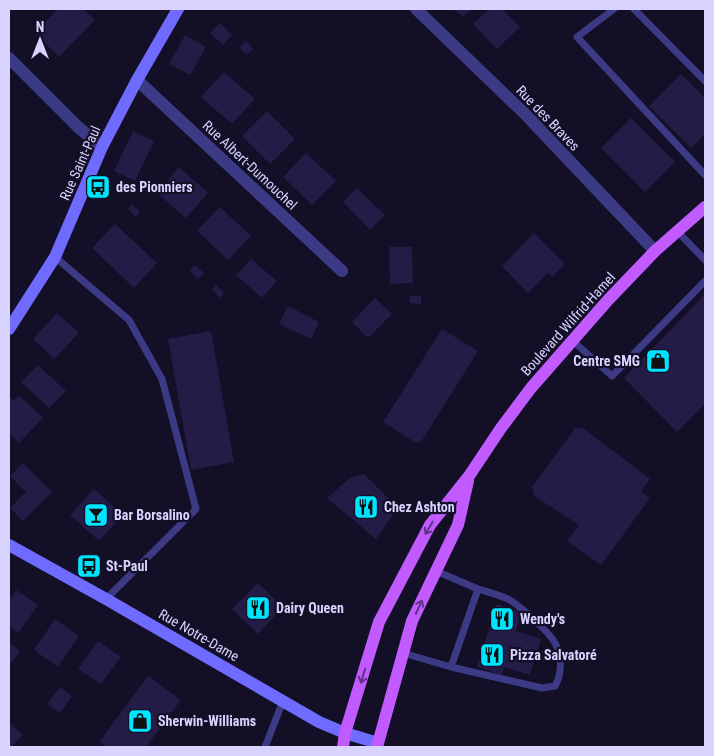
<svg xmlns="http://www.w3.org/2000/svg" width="714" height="756" viewBox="0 0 714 756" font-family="'Roboto Condensed',sans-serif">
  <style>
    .building { fill: #241b47 }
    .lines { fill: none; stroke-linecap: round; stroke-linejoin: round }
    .lane { stroke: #3d3a85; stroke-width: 7 }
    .street { stroke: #3d3a85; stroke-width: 12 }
    .secondary { stroke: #6f6bff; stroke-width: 12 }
    .primary { stroke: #c25bff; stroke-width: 12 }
    .oneway { stroke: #623188 }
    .labels { text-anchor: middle; stroke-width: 4.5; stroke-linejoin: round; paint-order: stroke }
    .street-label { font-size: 14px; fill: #d9d4ff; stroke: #130f26 }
    .poi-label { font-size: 14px; font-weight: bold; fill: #d9d4ff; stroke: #130f26; text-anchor: start }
  </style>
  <rect width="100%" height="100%" fill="#130f26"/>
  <path class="building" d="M58,9h25l12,11 -36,37 -24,-24z
    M454,9h17l-8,8z
    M489,9h13l18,18 -23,22 -24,-25z
    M220,23l12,12 -9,10 -13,-12z
    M185,35l21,12 -16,28 -21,-11z
    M246,41l7,8 -7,6 -7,-8z
    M224,72l31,27 -23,25 -31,-27z
    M681,74l24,24v36l-14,14 -42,-42z
    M267,111l28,28 -25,25 -28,-28z
    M631,118l44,44 -30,30 -44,-44z
    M133,131l21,10 -19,40 -21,-10z
    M306,153l30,28 -24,24 -29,-28z
    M179,167l29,26 -22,25 -29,-25z
    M357,188l28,27 -15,15 -27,-28z
    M132,204l8,8 -4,5 -8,-8z
    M220,207l31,29 -23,24 -31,-29z
    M115,224l42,39 -23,25 -42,-40z
    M534,233l31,31 -13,13 -4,-4 -20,20 -26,-27z
    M389,247h23l1,36 -23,1z
    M251,259l26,22 -15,17 -26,-23z
    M195,265l9,8 -6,6 -8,-8z
    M216,285l8,8 -4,5 -8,-8z
    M705,294v110l-28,28 -53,-54z
    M410,296h11v8l-11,-1z
    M375,298l17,16 -24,24 -16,-16z
    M288,306l31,16 -8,17 -32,-15z
    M57,313l22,20 -25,26 -21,-20z
    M442,329l36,22 -57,91 -5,1 -33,-21z
    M211,331l23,131 -43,8 -23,-131z
    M38,365l28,26 -17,17 -28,-26z
    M19,395l24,23 -24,25 -10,-10v-37l5,5z
    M575,428h8l67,51 -9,13 9,6 -49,67 -34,-24 12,-16 -45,-29 -2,-9z
    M23,463l29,29 -29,29 -13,-13 16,-16 -16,-16z
    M364,474l28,28 3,10 -19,27 -49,-41 24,-21z
    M94,489l29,26 -24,26 -29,-26z
    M258,583l25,24 -25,27 -26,-25z
    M16,590l22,15 -20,28 -9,-7v-26z
    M497,604l25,8 -6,19 25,8 -11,36 -26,-8 -2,8 -25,-8z
    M55,619l24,17 -21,31 -24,-17z
    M98,641l23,16 -20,27 -23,-15z
    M9,642l11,9 -9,12 -2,-2z
    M148,676l33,24 -35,47h-39l-8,-5z
    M60,687l12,9 -12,17 -13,-9z
    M9,722l14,13 -12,12h-2z"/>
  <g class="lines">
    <path class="lane" d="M614,9l-37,28 128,138
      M634,9l71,72
      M677,231l28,29
      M55,257l74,63 33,59 34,130 -90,90
      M573,341l39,35 93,-95
      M436,571l42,18 -27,78
      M403,653l48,14 91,21 13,-2c7,-12 7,-28 1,-41 -5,-12 -37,-40 -48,-46 -9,-4 -20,-7 -30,-10
      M265,747l18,-46"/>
    <path class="street" d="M416,9l110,106 129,136
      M9,58l70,70 23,19
      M137,80l205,191"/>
    <path class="secondary" d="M9,329l46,-72 47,-110 35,-67 41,-71
      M9,545l97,54 213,123 26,11 33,10"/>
    <path class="primary" d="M343,747l2,-14 34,-111 51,-97 39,-49 32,-48 30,-40 77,-88 47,-49 50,-44
      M377,747l35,-126 46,-96 10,-44"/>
  </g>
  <defs><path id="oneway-shaft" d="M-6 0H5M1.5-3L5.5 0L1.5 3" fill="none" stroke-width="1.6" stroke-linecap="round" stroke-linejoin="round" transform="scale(1.25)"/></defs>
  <g class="oneway">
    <use href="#oneway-shaft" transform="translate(429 528) rotate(121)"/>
    <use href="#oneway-shaft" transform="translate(419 607) rotate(-65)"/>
    <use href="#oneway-shaft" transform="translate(363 676) rotate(107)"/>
  </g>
  <defs>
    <symbol id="bus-square" viewBox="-11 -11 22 22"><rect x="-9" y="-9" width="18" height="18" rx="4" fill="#00e5ff" stroke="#130f26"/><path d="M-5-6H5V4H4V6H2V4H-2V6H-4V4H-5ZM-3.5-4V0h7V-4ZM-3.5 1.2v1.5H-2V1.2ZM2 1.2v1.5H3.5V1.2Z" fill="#111"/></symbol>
    <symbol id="shop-square" viewBox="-11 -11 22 22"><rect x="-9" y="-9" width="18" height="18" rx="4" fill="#00e5ff" stroke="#130f26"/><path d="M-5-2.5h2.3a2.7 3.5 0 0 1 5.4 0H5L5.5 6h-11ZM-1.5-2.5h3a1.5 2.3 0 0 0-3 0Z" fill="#111"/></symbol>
    <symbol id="restaurant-square" viewBox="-11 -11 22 22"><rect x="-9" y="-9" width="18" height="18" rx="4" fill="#00e5ff" stroke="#130f26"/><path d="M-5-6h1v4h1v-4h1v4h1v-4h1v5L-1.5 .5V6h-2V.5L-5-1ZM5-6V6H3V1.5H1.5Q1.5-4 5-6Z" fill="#111"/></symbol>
    <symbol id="bar-square" viewBox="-11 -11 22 22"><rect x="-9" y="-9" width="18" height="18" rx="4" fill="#00e5ff" stroke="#130f26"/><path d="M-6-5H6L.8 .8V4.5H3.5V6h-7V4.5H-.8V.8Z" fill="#111"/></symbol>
  </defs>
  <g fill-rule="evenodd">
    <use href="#bus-square" x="84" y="173" width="28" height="28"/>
    <use href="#shop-square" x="644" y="347" width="28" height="28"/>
    <use href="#restaurant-square" x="352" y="493" width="28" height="28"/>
    <use href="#bar-square" x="82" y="501" width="28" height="28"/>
    <use href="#bus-square" x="75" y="552" width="28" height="28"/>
    <use href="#restaurant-square" x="244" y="594" width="28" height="28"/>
    <use href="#restaurant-square" x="488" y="605" width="28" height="28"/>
    <use href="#restaurant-square" x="478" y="641" width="28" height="28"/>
    <use href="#shop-square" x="126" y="707" width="28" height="28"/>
  </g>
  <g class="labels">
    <g class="street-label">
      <text transform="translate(548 118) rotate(46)" y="5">Rue des Braves</text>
      <text transform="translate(80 163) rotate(-66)" y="5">Rue Saint-Paul</text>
      <text transform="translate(250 165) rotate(43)" y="5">Rue Albert-Dumouchel</text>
      <text transform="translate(568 324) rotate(-48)" y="5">Boulevard Wilfrid-Hamel</text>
      <text transform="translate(199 635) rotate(30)" y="5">Rue Notre-Dame</text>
    </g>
    <g class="poi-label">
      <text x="116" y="192">des Pionniers</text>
      <text x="640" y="366" text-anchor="end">Centre SMG</text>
      <text x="384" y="512">Chez Ashton</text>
      <text x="114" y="520">Bar Borsalino</text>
      <text x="106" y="571">St-Paul</text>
      <text x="276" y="613">Dairy Queen</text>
      <text x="520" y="624">Wendy's</text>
      <text x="510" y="660">Pizza Salvatoré</text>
      <text x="158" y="726">Sherwin-Williams</text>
    </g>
  </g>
  <rect width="714" height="756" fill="none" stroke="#d9d4ff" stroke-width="20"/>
  <g transform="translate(40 40)" stroke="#130f26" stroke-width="4" paint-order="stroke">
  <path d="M0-4L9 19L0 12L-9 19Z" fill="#d9d4ff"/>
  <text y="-8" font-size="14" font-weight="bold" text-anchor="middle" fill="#d9d4ff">N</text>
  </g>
</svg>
